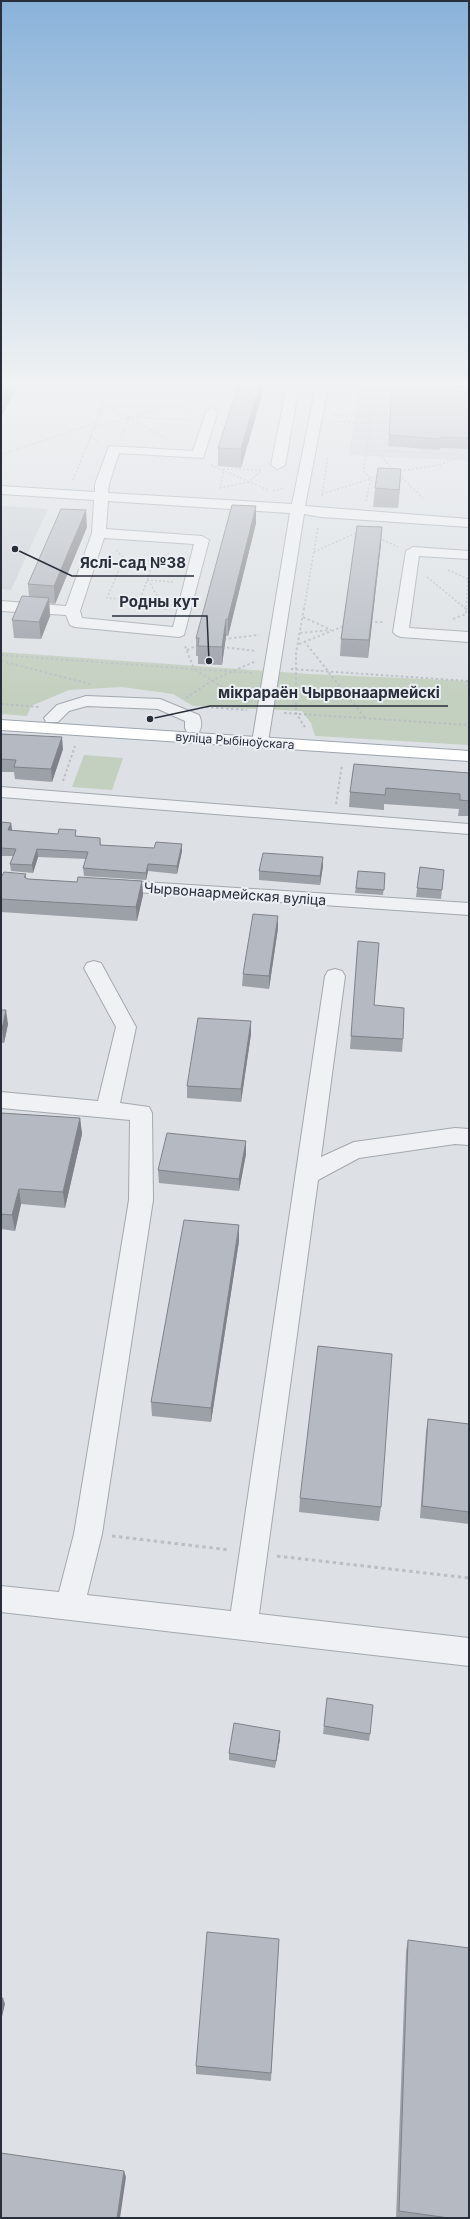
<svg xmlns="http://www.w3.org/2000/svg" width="470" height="2219" viewBox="0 0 470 2219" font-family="Inter,sans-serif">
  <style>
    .built { fill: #cbd0d7 }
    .green { fill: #c3cfbf }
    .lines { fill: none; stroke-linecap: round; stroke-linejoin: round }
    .minor-casing { stroke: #a3a8af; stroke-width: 2 }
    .major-casing { stroke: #9da5b0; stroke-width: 2 }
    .path-far2 { stroke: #bbbfc4; stroke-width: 1.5; stroke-dasharray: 2 2; stroke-linecap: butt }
    .path-far1 { stroke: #bbbfc4; stroke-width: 2; stroke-dasharray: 2.5 2.5; stroke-linecap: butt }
    .path { stroke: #bbbfc4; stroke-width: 3; stroke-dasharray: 3.5 3.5; stroke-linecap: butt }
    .minor { fill: #eff1f4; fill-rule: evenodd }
    .major { fill: #fff; fill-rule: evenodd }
    .wall { fill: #9ca0a7 }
    .shaded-wall { fill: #7f8288 }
    .building { fill: #b5bac2; stroke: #7f8288 }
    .labels { text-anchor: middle; stroke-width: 4; stroke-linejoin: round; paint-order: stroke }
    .far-street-label { font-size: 12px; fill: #282f3b; stroke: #eceff3 }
    .street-label { font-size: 14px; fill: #282f3b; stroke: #eceff3 }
    .leader { fill: none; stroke: #282f3b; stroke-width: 1.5 }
    .callout-dot { fill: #282f3b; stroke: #eceff3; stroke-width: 1.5 }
    .callout-label { font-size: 15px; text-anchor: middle; font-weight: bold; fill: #282f3b; stroke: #eceff3; stroke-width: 4; stroke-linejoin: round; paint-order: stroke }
  </style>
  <rect width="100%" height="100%" fill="#dde1e5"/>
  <path class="built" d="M359,386h110v75l-120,-6z
    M1,506l47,3 -37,81 -10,-1z"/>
  <path class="green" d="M1,652l309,22 159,7v64l-154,-9 -4,-13 -9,-12 -109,-5 -20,-12 -51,-7 -53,3 -38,16 -4,10 -26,-2z
    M84,755l39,3 -11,32 -40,-3z"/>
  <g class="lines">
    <defs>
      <path id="minor" d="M287,386h12l-14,79 -7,4 -7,-4z
        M316,386h12l-23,120 164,13v8l-148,-10 -17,-3 -36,228 -2,4h-12l-2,-4 38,-229 -182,-12 -2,28 96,7 7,4 -25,95 -5,2 -104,-10 -5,-2 -4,-10 -65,-4v-10l65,5 26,-73 2,-33 -93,-6v-8l94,6v-8l14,-38 84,5 13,-39 6,-4 6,4 -15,46 -84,-5 -10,31 -1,9 184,11zM104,538l90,6 -21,83 -91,-9 -2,-7z
        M413,547l56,4v8l-50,-3 -10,72 60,4v10l-68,-5 -5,-2 -3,-3 13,-81z
        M86,696l74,3 39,16c3,6 3,12 0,17h-12l-2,-4v-7l-27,-12 -71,-3 -18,5 -11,11h-12l-2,-4 13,-13z
        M1,787l468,37v10l-468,-37z
        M113,880l356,23v12l-363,-25 -2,-4 2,-4z
        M94,961l7,2 35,64 -16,76 29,4 3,6 1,87 -51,334 -15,61 144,16 94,-635 3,-5 7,-2 7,2 3,5 -24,181 33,-15 101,-14 14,1v16l-14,-1 -96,14 -41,22 -59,434 210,24v28l-468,-54v-26l58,6 15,-58 55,-334 1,-80 -129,-12v-16l97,9 18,-74 -32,-59 3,-5z"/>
      <path id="major" d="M1,720l468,31v10l-468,-31z"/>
    </defs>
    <use href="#minor" class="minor-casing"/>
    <use href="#major" class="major-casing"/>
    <path class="path-far2" d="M76,386l27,16
      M259,386l15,10
      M374,386l-7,64 102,5
      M261,387h15
      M374,388l21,2
      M334,415l37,2
      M332,422l38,1
      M94,428l66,-20
      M90,436l10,6
      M122,436l7,-19 63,3
      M166,438l-64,-34 93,5
      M375,451l19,19
      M1,455l94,-32
      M211,465l57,25
      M261,470l-37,-1 -4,19 29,-6 13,-12
      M400,471l39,-6 25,-10
      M399,475l24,23
      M73,480l38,-94
      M273,491l11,-3
      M322,494l57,-18
      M322,496l6,-40
      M366,501l5,-23 -8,-7 4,-21
      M379,538l19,9
      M116,550l8,8
      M314,552l44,-20
      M124,558l30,3 -14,39 -33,-2z
      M154,561l15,-7
      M448,570l20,9 -2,30
      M427,577l39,32
      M147,580l26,2
      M148,580l17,29
      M304,609l14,-82"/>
    <path class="path-far1" d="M165,608l1,2
      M304,608l-8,45v60l10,16
      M465,608l4,3
      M303,617l26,12
      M453,619l13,-5v-6
      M370,622h13
      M300,633l31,-3
      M224,639l35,-4
      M304,641l61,77
      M299,644l45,-18
      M185,646l9,23 59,4
      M222,647l34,4
      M187,650l11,-5
      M1,655l193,14 54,34
      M1,661l89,23
      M291,669l178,12
      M186,698l27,-18 41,-18
      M1,704l39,3
      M206,707l41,3
      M284,713l185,12
      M63,781l12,-35
      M336,804l6,-39"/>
    <path class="path" d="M112,1536l118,14
      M277,1556l192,22"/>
    <use href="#minor" class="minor"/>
    <use href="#major" class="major"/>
  </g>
  <path class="wall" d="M238,386h24v9l-21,73 -23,-2v-18z
    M392,389l77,3v57l-29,-1 -1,2 -51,-4z
    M401,469l-3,39 -25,-1 2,-19z
    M256,506v17l-28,113h-2l-4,29 -24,-1v-8h-2v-18z
    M87,527l-32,77 -6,-1 1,13 -9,23 -27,-1 -2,-18 17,-23 -1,-13z
    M381,544l-13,114 -28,-2 1,-17z
    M1,734l62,15 -11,33 -37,-3 -1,-7h-13z
    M469,773v43h-11l1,-7 -75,-5v6l-35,-3 1,-15z
    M1,822l10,1 1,7 88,8 1,7 81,6 -5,23 -29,-3 -2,9 -62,-4 -1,-8 3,-9 -48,-2 -5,16 -22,-2 -1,-7 3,-8h-12z
    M323,866l-3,19 -61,-5v-9z
    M420,867l24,3 -3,29 -25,-2z
    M358,871l27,2 -2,22 -28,-2z
    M26,874v4l2,1 49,3 65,-1 1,14 -6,26 -136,-9v-36z
    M278,928l-9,61 -27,-3 1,-12z
    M358,941l16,64 29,34 -1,13 -52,-3z
    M1,1010l7,14 -4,19h-3z
    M251,1021v13l-10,68 -54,-4v-12z
    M1,1113l79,5 2,16 -17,74 -44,-4 -6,27 -14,-2z
    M246,1141v13l-7,37 -80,-8 -1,-13z
    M239,1241l-28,181 -59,-6 -1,-14z
    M428,1419l41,5v100l-49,-6 6,-87z
    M300,1498l81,9 -2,14 -80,-9z
    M327,1698l43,36 -1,7 -46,-7z
    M280,1731v8l-5,29 -46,-8v-7z
    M279,1939l-8,142 -75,-7v-8z
    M408,1940l61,278h-73l10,-267z"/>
  <path class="shaded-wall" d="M7,386h11l-17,31v-21z
    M259,386h3v9l-21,73v-19z
    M401,469l-1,18 -2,21 1,-18z
    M256,506v17l-28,113v-17z
    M86,510l1,17 -32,77 -1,-18z
    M382,527l-1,17 -13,114 1,-18z
    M49,598l1,18 -9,23 -2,-17z
    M226,619v17l-4,29v-18z
    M62,737l1,12 -11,33 -1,-13z
    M11,823l1,7h-4z
    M182,844v7l-5,23v-8z
    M37,849l1,8 -5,16 -1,-8z
    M323,857v9l-3,19v-9z
    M148,864v7l-2,9v-7z
    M142,881l1,14 -6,26 -1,-14z
    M278,916v12l-9,61v-13z
    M6,1010l2,14 -4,19 -2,-14z
    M251,1021v13l-10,68v-13z
    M80,1118l2,16 -17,74 -2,-16z
    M246,1141v13l-7,37v-12z
    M19,1189l2,15 -6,27 -3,-16z
    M239,1225v16l-28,181v-14z
    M280,1731v8l-5,29 1,-7z
    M3,1998l2,6 -4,17v-15z
    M124,2171l2,6 -6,41h-3z"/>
  <path class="building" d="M1,386h6l-6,10z
    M238,386h21l-18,63 -23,-1z
    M419,386l26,1v4l24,1v46l-29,-1v2l-51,-4 3,-46 27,1z
    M378,468l23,1 -2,21 -24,-2z
    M232,505l24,1 -28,113h-2l-4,28 -24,-1 1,-8h-3z
    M61,509l25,1 -32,76 -26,-2z
    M357,526l25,1 -13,113 -28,-1z
    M22,596l27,2 -10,24 -27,-2z
    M1,734l61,3 -11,32 -37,-2 2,-7 -15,-1z
    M354,764l115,9v28l-9,-1v-6l-74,-6 -1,7 -35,-3z
    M1,822l10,1 -3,7 50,4 1,-5 17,1 -1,6 25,2v7l54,3 2,-6 26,2 -5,22 -29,-2 -2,9 -63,-5 5,-16 -51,-3 -5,16 -22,-1 6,-15 -15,-1z
    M263,853l60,4 -3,19 -61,-5z
    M420,867l24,3 -2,20 -25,-2z
    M358,871l27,2 -1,17 -28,-2z
    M4,872l22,2 -2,3 4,2 49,3 1,-5 64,4 -6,26 -135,-8v-23h1z
    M253,914l25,2 -9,60 -26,-2z
    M358,941l21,2 -5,62 30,3 -1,31 -52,-3z
    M1,1010h5l-4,19h-1z
    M198,1018l53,3 -10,68 -54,-3z
    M1,1113l79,5 -17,74 -44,-3 -7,26 -11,-1z
    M167,1133l79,8 -7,38 -81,-9z
    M184,1220l55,5 -28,183 -60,-6z
    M318,1346l74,8 -11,153 -81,-9z
    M428,1419l41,5v88l-47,-6z
    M327,1698l46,7 -3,29 -46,-8z
    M234,1723l46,8 -4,30 -47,-8z
    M207,1932l72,7 -8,134 -75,-7z
    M408,1940l61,8v270h-20l-50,-7z
    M1,1998h2l-2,8z
    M1,2153l123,18 -7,47h-116z"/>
  <linearGradient id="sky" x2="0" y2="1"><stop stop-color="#89b2d9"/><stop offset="0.55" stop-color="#f0f2f3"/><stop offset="1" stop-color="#f0f2f3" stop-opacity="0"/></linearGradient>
  <rect width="470" height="697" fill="url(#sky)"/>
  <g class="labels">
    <g class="far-street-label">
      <text transform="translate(235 741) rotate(4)" y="4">вуліца Рыбіноўскага</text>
    </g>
    <g class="street-label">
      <text transform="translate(235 894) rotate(4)" y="5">Чырвонаармейская вуліца</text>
    </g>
  </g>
  <path class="leader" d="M15 549L72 576H194M209 661L207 616H112M150 719L210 706H448"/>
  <g class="callout-dot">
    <circle cx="15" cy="549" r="4"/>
    <circle cx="209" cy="661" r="4"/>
    <circle cx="150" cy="719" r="4"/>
  </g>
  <g class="callout-label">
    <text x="133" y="568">Яслі-сад №38</text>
    <text x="159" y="607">Родны кут</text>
    <text x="329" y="698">мікрараён Чырвонаармейскі</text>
  </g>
  <rect width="470" height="2219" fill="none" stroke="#282f3b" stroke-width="4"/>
</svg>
